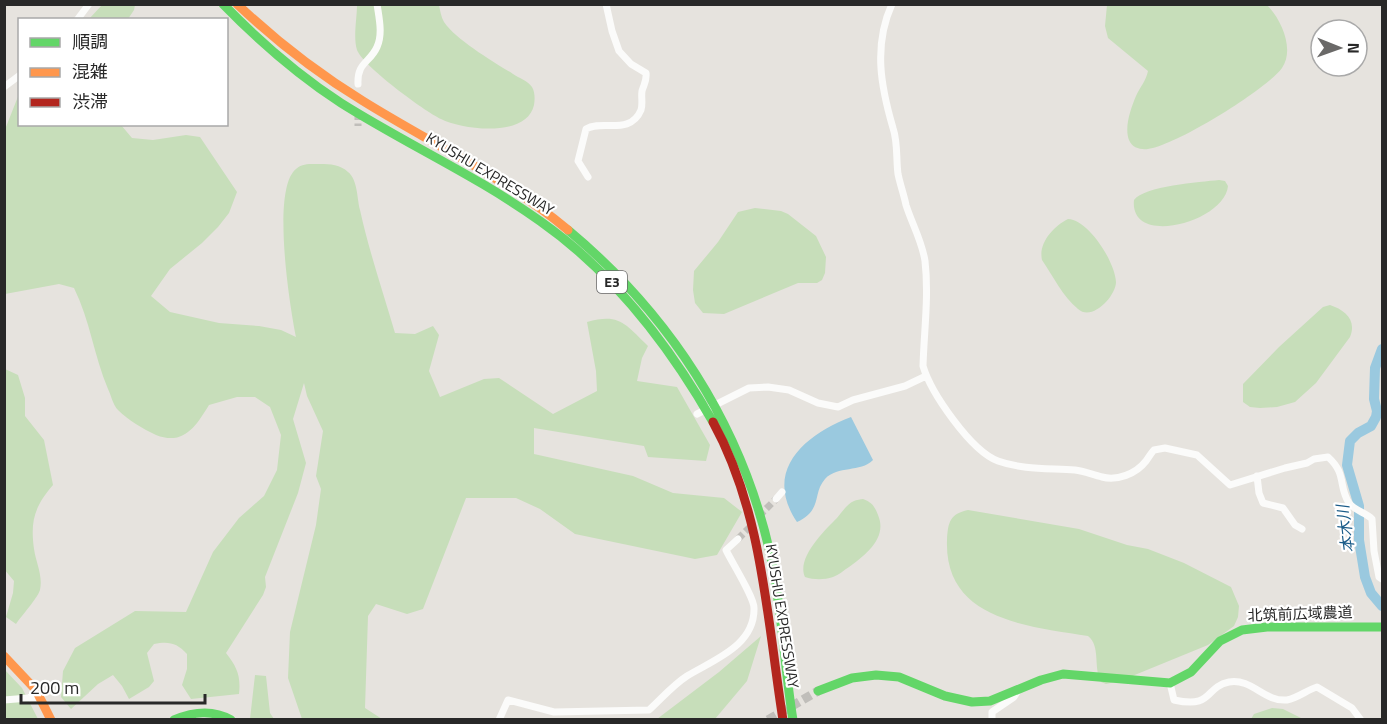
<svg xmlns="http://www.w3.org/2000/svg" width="1387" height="724" viewBox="0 0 1387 724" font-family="'Titillium Web','Noto Sans JP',sans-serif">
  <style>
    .green { fill: #c7deba }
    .water { fill: #9ac9df }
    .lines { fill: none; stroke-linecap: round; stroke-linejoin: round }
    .river { stroke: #9ac9df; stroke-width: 10 }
    .street-tunnel { stroke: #c0beba; stroke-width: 7; stroke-dasharray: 7 3.5; stroke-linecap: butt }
    .secondary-tunnel { stroke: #c0beba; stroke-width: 9; stroke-dasharray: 9 4.5; stroke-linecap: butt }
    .street { stroke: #fbfbfa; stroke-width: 7 }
    .fast { stroke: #63d668; stroke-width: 9 }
    .slow { stroke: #ff974d; stroke-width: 9 }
    .jam { stroke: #b3261e; stroke-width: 9 }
    .labels { text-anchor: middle; stroke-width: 4.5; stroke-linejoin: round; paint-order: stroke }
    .shield { fill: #fff; stroke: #686868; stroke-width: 1.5 }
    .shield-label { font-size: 14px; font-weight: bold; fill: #282828 }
    .street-label { font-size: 15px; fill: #282828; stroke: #fff }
    .water-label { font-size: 16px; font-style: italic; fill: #1b5c89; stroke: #fff }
  </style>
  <rect width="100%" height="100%" fill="#e6e3de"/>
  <path class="green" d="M102,5v-1l33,1 -1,5 -6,9h-39z
    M357,5h82c1,5 2,12 5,17 12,18 50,40 69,52 6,4 15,7 19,13 3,5 3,12 2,18 -7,33 -71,25 -93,14 -17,-8 -78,-53 -84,-69 -4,-13 0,-32 0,-45z
    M1107,5h160c14,14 28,44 15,63 -16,22 -107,78 -134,81 -7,1 -16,-1 -19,-9 -5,-13 2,-32 7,-44 4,-9 10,-15 12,-25l-40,-33 -3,-12z
    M19,94l1,30 101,1 11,13 21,2 33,-5 14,2 37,55 -8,21 -11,14 -16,16 -32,26 -19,27 19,16 49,11 40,3 22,4 15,7c-6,-29 -25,-148 0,-168 6,-5 11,-5 18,-5 11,0 25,-1 34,8 10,8 9,27 12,38 9,41 23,82 35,123l20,1 18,-8 6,9 -10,36 11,26 44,-18 15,-1 54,36 44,-23 -1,-20 -9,-49c33,-9 38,2 61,24l-6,12 -5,23 40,6 33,58 -4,16 -58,-4 -4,-11 -110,-18v26l99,22 40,17 51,5 18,14 -25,43 -22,4 -120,-25 -35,-25 -24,-11h-50l-43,111 -16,5 -31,-10 -8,12 -3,92 17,11h-80l-14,-41 2,-46 26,-107 5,-36 -5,-13 7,-45 -16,-35 -3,-13 -11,36 13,44 -8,30 -33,84 1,10 -3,8 -37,58c11,14 15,23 13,41l-48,5 -9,-14 5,-16v-15c-10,-11 -18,-13 -33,-10l-7,9 7,28 -5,6 -20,12 -7,-13 -9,-11 -15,9 -27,25 -10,-12 2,-26 12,-23 60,-37 51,1 27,-60 26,-34 25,-22 13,-26 4,-35 -11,-28 -15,-10h-18l-28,8c-13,21 -25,41 -53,30 -13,-6 -28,-15 -38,-25 -5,-5 -7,-15 -10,-21 -14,-33 -18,-69 -34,-101l-15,-4 -54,10 -1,-162z
    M1219,180l6,1 3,5c-3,36 -99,62 -94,14 10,-14 66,-18 85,-20z
    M755,208l26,3 7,3 28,22 10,21 -1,16 -3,7 -5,3h-19l-74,31 -21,-1 -8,-10 -2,-13 1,-19 24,-29 20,-30z
    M1068,219c21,1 47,43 48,63 0,14 -24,40 -38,27 -15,-12 -25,-33 -36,-49 -4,-17 12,-34 26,-41z
    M1330,305c15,5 27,15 20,32l-34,46 -21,19 -18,5 -17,1 -10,-1 -7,-5v-18l36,-37 44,-40z
    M5,369l13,6 7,23v18l19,24 9,45c-18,21 -23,35 -19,64 2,14 9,26 6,41 -3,9 -18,25 -24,34l-10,-7 7,-24 1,-12 -10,-12z
    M863,499c9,3 12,8 15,16 10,23 -13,40 -29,52 -5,3 -10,8 -16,10 -9,3 -19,3 -28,0 -9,-19 20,-47 32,-59 5,-6 10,-14 17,-17 2,-1 7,-2 9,-2z
    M968,510l111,19 48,16 21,4 36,14 47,24 8,19 -1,11 -4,9 -26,19 -88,36 -14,3 -5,-2c-8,-14 0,-36 -13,-46 -59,-10 -144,-15 -141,-96 1,-18 3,-26 21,-30z
    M761,636l-14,45 -32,38h-58l62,-47z
    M4,669l18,19 16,31h-33z
    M255,675l11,1 4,37 4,6h-24z
    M1272,708l11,1 20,10h-52l3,-5z"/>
  <path class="water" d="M851,417l22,43c-13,13 -35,5 -48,19 -13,15 -2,31 -28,43 -35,-52 9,-88 54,-105z"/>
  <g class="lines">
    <path class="river" d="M1382,349l-7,19 -1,31 3,12 -1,6 -5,9 -13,7 -8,8 -3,24 12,41v34l6,37 6,16 11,13"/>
    <path class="street-tunnel" d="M358,113v13
      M759,516l17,-17
      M738,539l14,-14"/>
    <path class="secondary-tunnel" d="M768,720l50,-29"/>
    <path class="street" d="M892,4c-19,42 -11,83 1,124 5,15 3,31 5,46 2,10 6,21 8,31 6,19 16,36 19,56 4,35 -1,70 -2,105 8,27 48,85 75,95 25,9 52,7 77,9 9,1 18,5 27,7 15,4 34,-3 44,-16 3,-4 5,-8 8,-11l11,-2 32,7 33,30 55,-17 22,-5 7,-4 14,-2c19,17 10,29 21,46 5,7 17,10 23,16l2,32 5,26 3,2
      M77,20l12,-16
      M358,84c-1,-22 12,-21 19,-37 6,-13 2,-29 0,-43
      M4,87l16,-12
      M588,177l-10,-16 8,-32c16,-10 44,7 55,-19 2,-6 0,-13 1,-19 2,-7 5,-10 4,-18l-15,-9 -12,-13 -7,-20 -6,-27
      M697,414l52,-26 19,-1 21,3 29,13 20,4 15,-7 52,-14 21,-10
      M1257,476l2,17 4,10 20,5 12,17 7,4
      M776,499l6,-7
      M1170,683l4,17c40,9 30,-13 55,-18 23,-4 35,20 58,18 11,-2 20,-10 30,-13l35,21 9,12
      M4,700l37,-3
      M499,720l9,-20 46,12 95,-2c12,-11 24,-25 38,-34 26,-16 68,-30 67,-68 0,-11 -23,-47 -28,-58l12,-11
      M992,720v-8l22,-15 5,-8"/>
    <path class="fast" d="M223,4c36,37 75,71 118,99 65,41 136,73 199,118 74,52 129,124 173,201
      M568,230c101,84 173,194 202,323 12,54 14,112 23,167
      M818,691l34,-13 24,-3 23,2 46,19 27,6 18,-1 51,-21 22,-6 107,9 21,-11 29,-31 22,-11 25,-3h115
      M174,720c19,-8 38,-11 57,0"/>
    <path class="slow" d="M237,4c39,37 80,69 126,97 69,43 143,77 205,129
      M4,656l32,34 15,30"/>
    <path class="jam" d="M713,422c50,91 54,198 70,298"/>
  </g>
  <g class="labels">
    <rect class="shield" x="597" y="271" width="30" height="22" rx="4.5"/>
    <g class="shield-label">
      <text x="612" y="287">E3</text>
    </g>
    <g class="street-label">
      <text transform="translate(490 174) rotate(31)" y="5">KYUSHU EXPRESSWAY</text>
      <text transform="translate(1300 614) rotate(-2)" y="5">北筑前広域農道</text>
      <text transform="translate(782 616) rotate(81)" y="5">KYUSHU EXPRESSWAY</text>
    </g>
    <g class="water-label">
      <text transform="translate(1345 529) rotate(-97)" y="6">本木川</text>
    </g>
  </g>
  <rect width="1387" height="724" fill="none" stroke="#282828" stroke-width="12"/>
  <rect x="18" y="18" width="210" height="108" fill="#ffffff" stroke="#a9a9a9" stroke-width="1.5"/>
  <rect x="30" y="38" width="30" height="9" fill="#63d668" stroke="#a9a9a9" stroke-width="1.5"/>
  <text x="72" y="48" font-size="18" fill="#282828">順調</text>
  <rect x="30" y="68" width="30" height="9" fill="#ff974d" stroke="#a9a9a9" stroke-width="1.5"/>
  <text x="72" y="78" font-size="18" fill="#282828">混雑</text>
  <rect x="30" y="98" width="30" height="9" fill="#b3261e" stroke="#a9a9a9" stroke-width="1.5"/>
  <text x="72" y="108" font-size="18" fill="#282828">渋滞</text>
  <g transform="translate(1339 48) rotate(91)"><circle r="28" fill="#ffffff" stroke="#a9a9a9" stroke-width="1.5"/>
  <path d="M0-4.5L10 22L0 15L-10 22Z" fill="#6a6968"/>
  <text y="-9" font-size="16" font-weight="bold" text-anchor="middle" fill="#282828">N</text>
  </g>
  <path d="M21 694v9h184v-9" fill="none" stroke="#282828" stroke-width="3"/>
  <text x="30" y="694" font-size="18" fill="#282828" stroke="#ffffff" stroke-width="4.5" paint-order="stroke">200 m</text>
</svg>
